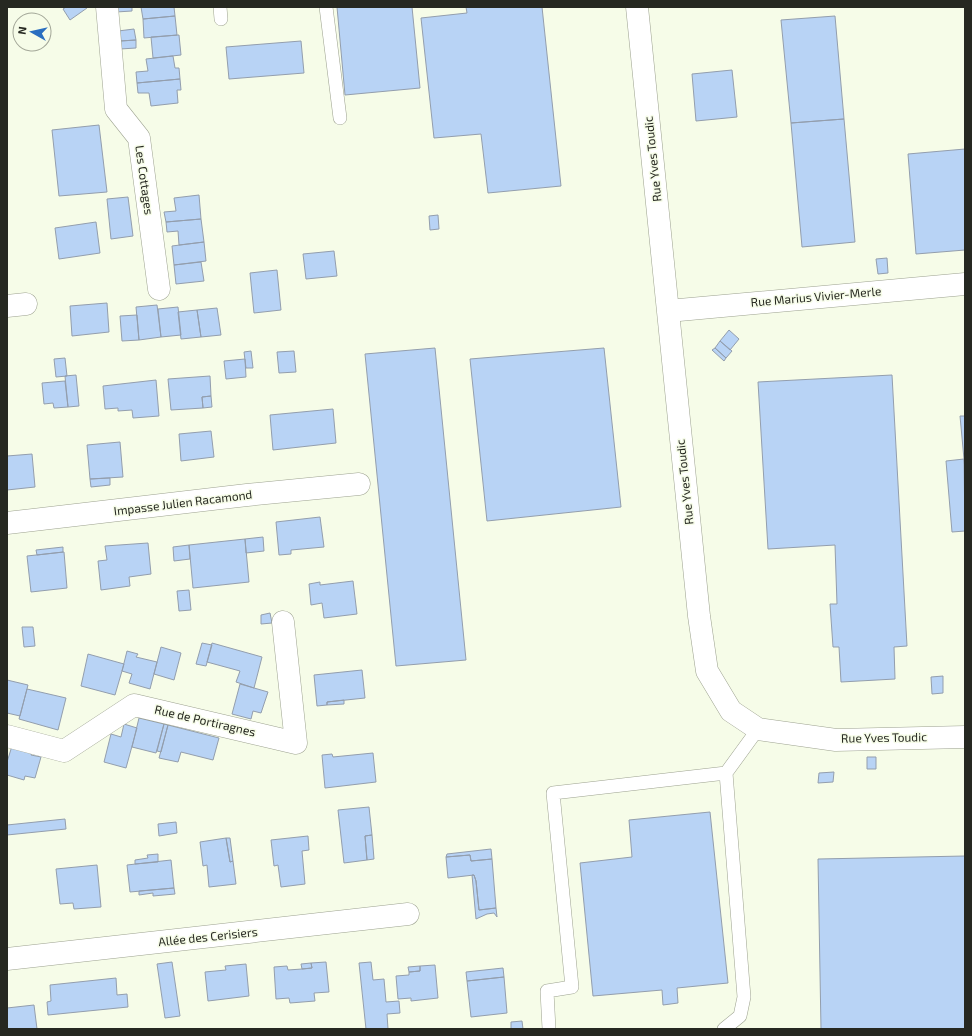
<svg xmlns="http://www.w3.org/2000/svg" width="972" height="1036" viewBox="0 0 972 1036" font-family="'Exo 2',sans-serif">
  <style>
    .building { fill: #b8d3f5; stroke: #939ead }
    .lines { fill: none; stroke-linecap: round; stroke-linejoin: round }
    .service-casing { stroke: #9da290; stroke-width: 14 }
    .minor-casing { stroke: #9da290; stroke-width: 23 }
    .service { stroke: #fff; stroke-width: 13 }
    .minor { stroke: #fff; stroke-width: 22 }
    .labels { text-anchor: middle; stroke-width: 3; stroke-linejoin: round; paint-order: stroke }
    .street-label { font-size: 12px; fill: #262821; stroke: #f6fce8 }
  </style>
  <rect width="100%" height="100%" fill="#f6fce8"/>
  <path class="building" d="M66,7h21v1l-17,12 -7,-11z
    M116,7h16v4l-16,1z
    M141,7h33l1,9 -32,3z
    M337,7h75l8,81 -75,7z
    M466,7h76l19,179 -73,7 -7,-59 -47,4 -13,-120 46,-5z
    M175,16l2,19 -33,3 -1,-19z
    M835,16l9,103 -53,4 -10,-103z
    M134,29l2,11 -16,1 -2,-10z
    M179,35l2,20 -28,3 -2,-21z
    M136,40v8l-16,1v-8z
    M301,41l3,32 -75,6 -3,-32z
    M173,56l2,12h4l1,11 -43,4 -1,-11 12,-1 -2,-12z
    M732,70l5,47 -41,4 -4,-47z
    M180,79l1,11h-4l1,13 -27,3 -2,-13h-11l-1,-10z
    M844,119l11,123 -53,5 -11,-124z
    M99,125l8,67 -48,4 -7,-66z
    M965,149v101l-49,4 -8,-100z
    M199,195l2,24 -35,3 -2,-10 12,-1 -2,-13z
    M128,197l5,39 -22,3 -4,-40z
    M438,215l1,14 -9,1 -1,-14z
    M201,219l3,23 -25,3 -1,-14 -11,1 -1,-10z
    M96,222l4,31 -41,6 -4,-31z
    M204,242l2,19 -32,4 -2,-19z
    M334,251l3,25 -31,3 -3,-25z
    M887,258l1,15 -10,1 -2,-15z
    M201,262l3,19 -28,3 -2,-19z
    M277,270l4,40 -27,3 -4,-40z
    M107,303l2,29 -37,4 -2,-30z
    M157,305l4,32 -22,3 -3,-33z
    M178,307l3,28 -20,2 -3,-28z
    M217,308l4,27 -20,2 -4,-27z
    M197,310l4,27 -20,2 -3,-27z
    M137,315l2,25 -17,1 -2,-25z
    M729,330l10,9 -9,11 -10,-9z
    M720,341l12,10 -6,7 -11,-10z
    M435,348l31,312 -70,6 -31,-312z
    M604,348l17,159 -134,14 -17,-162z
    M715,348l11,10 -2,3 -12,-11z
    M251,351l2,17h-7l-2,-16z
    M294,351l2,21 -17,1 -2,-21z
    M65,358l2,18 -11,1 -2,-18z
    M245,359l1,18 -20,2 -2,-18z
    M76,375l3,31 -11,1 -3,-31z
    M892,375l15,271 -13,1 1,32 -54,3 -2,-35h-6l-3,-43h7l-2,-59 -67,4 -10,-167z
    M210,376l1,20 -9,1 1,11 -32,2 -3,-31z
    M156,380l3,36 -26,2 -1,-8 -14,1v-3l-13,1 -2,-23z
    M65,381l3,26 -14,1 -1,-5 -9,1 -2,-21z
    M211,396l1,11 -9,1 -1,-11z
    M333,409l3,34 -63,7 -3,-35z
    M960,416h5v54l-1,-11z
    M211,431l3,26 -33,4 -2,-27z
    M120,442l3,35 -33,2 -3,-34z
    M32,454l3,33 -28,3v-34z
    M964,459l1,72 -13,1 -6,-71z
    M110,478v7l-19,2 -1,-8z
    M320,517l4,30 -33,3v4l-12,1 -3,-33z
    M263,537l1,14 -18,2 -1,-14z
    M245,539l4,43 -56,6 -4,-43z
    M148,543l3,31 -22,3 1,9 -29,4 -3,-29 9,-1 -2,-14z
    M189,545l1,14 -16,2 -1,-14z
    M63,547v5l-26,3 -1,-5z
    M64,552l3,36 -36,4 -4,-36z
    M353,581l4,33 -33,4 -2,-15 -11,2 -2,-21 11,-2v3z
    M189,590l2,20 -12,1 -2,-20z
    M270,613l2,10 -11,1v-9z
    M22,627h11l2,19 -11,1z
    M202,643l10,2 -6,21 -10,-2z
    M212,643l50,14 -8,31 -18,-6 4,-11 -33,-9z
    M161,647l20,6 -7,27 -20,-6z
    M127,651l11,3 -2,3 21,5 -7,27 -21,-6 3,-9 -10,-3z
    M88,654l36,10 -9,31 -34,-9z
    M362,670l3,28 -38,4v3l-10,1 -3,-31z
    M943,676v17l-11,1 -1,-17z
    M7,680l21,5 -8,31 -13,-3z
    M240,684l28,8 -7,21 -8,-2 -2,8 -19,-5z
    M27,689l39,9 -8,32 -39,-11z
    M344,700v4l-17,1v-3z
    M139,718l25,6 -8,29 -24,-6z
    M124,724l13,4 -11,40 -22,-6 7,-28 10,3z
    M164,724l4,1 -7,27 -4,-1z
    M168,725l51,13 -6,22 -32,-8 -3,10 -19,-4z
    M12,746l20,5 -1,4 10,2 -6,21 -10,-2 -1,4 -17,-5v-13z
    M373,753l3,29 -51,6 -3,-33 10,-1 1,3z
    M867,757h9v12h-9z
    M834,772l-1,10 -15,1 1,-10z
    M369,807l3,28 -7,1 2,24 -23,3 -6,-53z
    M710,812l18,171 -51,5 1,15 -15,2 -1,-15 -69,6 -13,-133 52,-6 -3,-37z
    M65,819l1,10 -59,6v-10z
    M176,822l1,11 -18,3 -1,-12z
    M372,835l2,24 -7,1 -2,-24z
    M308,836l1,14 -7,1 3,33 -24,3 -3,-22 -4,1 -3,-26z
    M226,838l4,24 3,-1 3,23 -27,3 -2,-22 -4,1 -3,-24z
    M226,838h4l3,23 -3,1z
    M491,849l1,10 -21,2 -1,-6 -24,2 1,-3z
    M158,854v8l-23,2v-4l13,-2 -1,-3z
    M470,855l1,6 21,-2 4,49 -17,2 -3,-29 -2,-6 -26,3 -2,-21z
    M965,856v173h-144l-3,-170z
    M171,860l3,28 -44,4 -3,-27z
    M97,865l4,42 -27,2 -1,-6 -13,1 -4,-35z
    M472,875h2l2,6 3,29 17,-2 1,9 -3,-4 -7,1 -11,5z
    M174,888l1,6 -22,2v-3l-14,2v-4z
    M172,962l8,54 -15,2 -8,-54z
    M326,962l3,30 -15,1 1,8 -25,2 -1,-5 -13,1 -2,-32 13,-1 1,4 14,-1 10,-1 -1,-5z
    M371,962l2,18 11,-1 2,23 13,-1 1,12 -13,1 1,15h-22l-7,-66z
    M311,963l1,5 -10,1 -1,-5z
    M246,964l3,32 -41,5 -3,-29 21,-2 -1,-4z
    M435,965l3,33 -27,3v-3l-13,1 -2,-23 13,-1v-3l11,-1v-5z
    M420,966v5l-11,1 -1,-5z
    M503,968l1,9 -37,4 -1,-9z
    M504,977l3,36 -36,4 -4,-36z
    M116,978l1,17 10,-1 1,13 -80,8 -1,-13 4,-1 -1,-16z
    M34,1005l3,24h-30v-21z
    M522,1021l1,8h-12v-7z"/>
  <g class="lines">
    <defs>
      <path id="service" d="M220,7l1,12
        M326,7l14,111
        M549,1029l-2,-38 25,-4 -19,-194 173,-20 32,-44
        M724,1029l16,-13 4,-19 -18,-224"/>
      <path id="minor" d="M107,7l9,102 23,29 20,151
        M637,7l62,609 8,55 24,40 27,18 78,11 129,-3
        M7,306l19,-2
        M668,311l297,-27
        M7,523l240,-28 112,-11
        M7,736l57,15 70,-46 162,38 -13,-121
        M7,959l401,-45"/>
    </defs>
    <use href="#service" class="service-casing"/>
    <use href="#minor" class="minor-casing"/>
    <use href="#service" class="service"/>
    <use href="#minor" class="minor"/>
  </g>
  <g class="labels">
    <g class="street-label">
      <text transform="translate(653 159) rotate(-96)" y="4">Rue Yves Toudic</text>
      <text transform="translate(144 180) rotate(82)" y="4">Les Cottages</text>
      <text transform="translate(816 297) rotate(-5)" y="4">Rue Marius Vivier-Merle</text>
      <text transform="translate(685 482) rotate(-96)" y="4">Rue Yves Toudic</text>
      <text transform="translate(183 503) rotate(-7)" y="4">Impasse Julien Racamond</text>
      <text transform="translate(205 721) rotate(13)" y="4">Rue de Portiragnes</text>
      <text transform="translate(884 738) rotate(-1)" y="4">Rue Yves Toudic</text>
      <text transform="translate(208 937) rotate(-6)" y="4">Allée des Cerisiers</text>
    </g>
  </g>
  <rect width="972" height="1036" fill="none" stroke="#262821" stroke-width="16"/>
  <g transform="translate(32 32) rotate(278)"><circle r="19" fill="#f6fce8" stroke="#a3a798"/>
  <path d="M0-3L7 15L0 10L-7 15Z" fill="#2a6ec0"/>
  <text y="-6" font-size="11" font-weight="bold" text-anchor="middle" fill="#262821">N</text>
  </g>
</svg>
